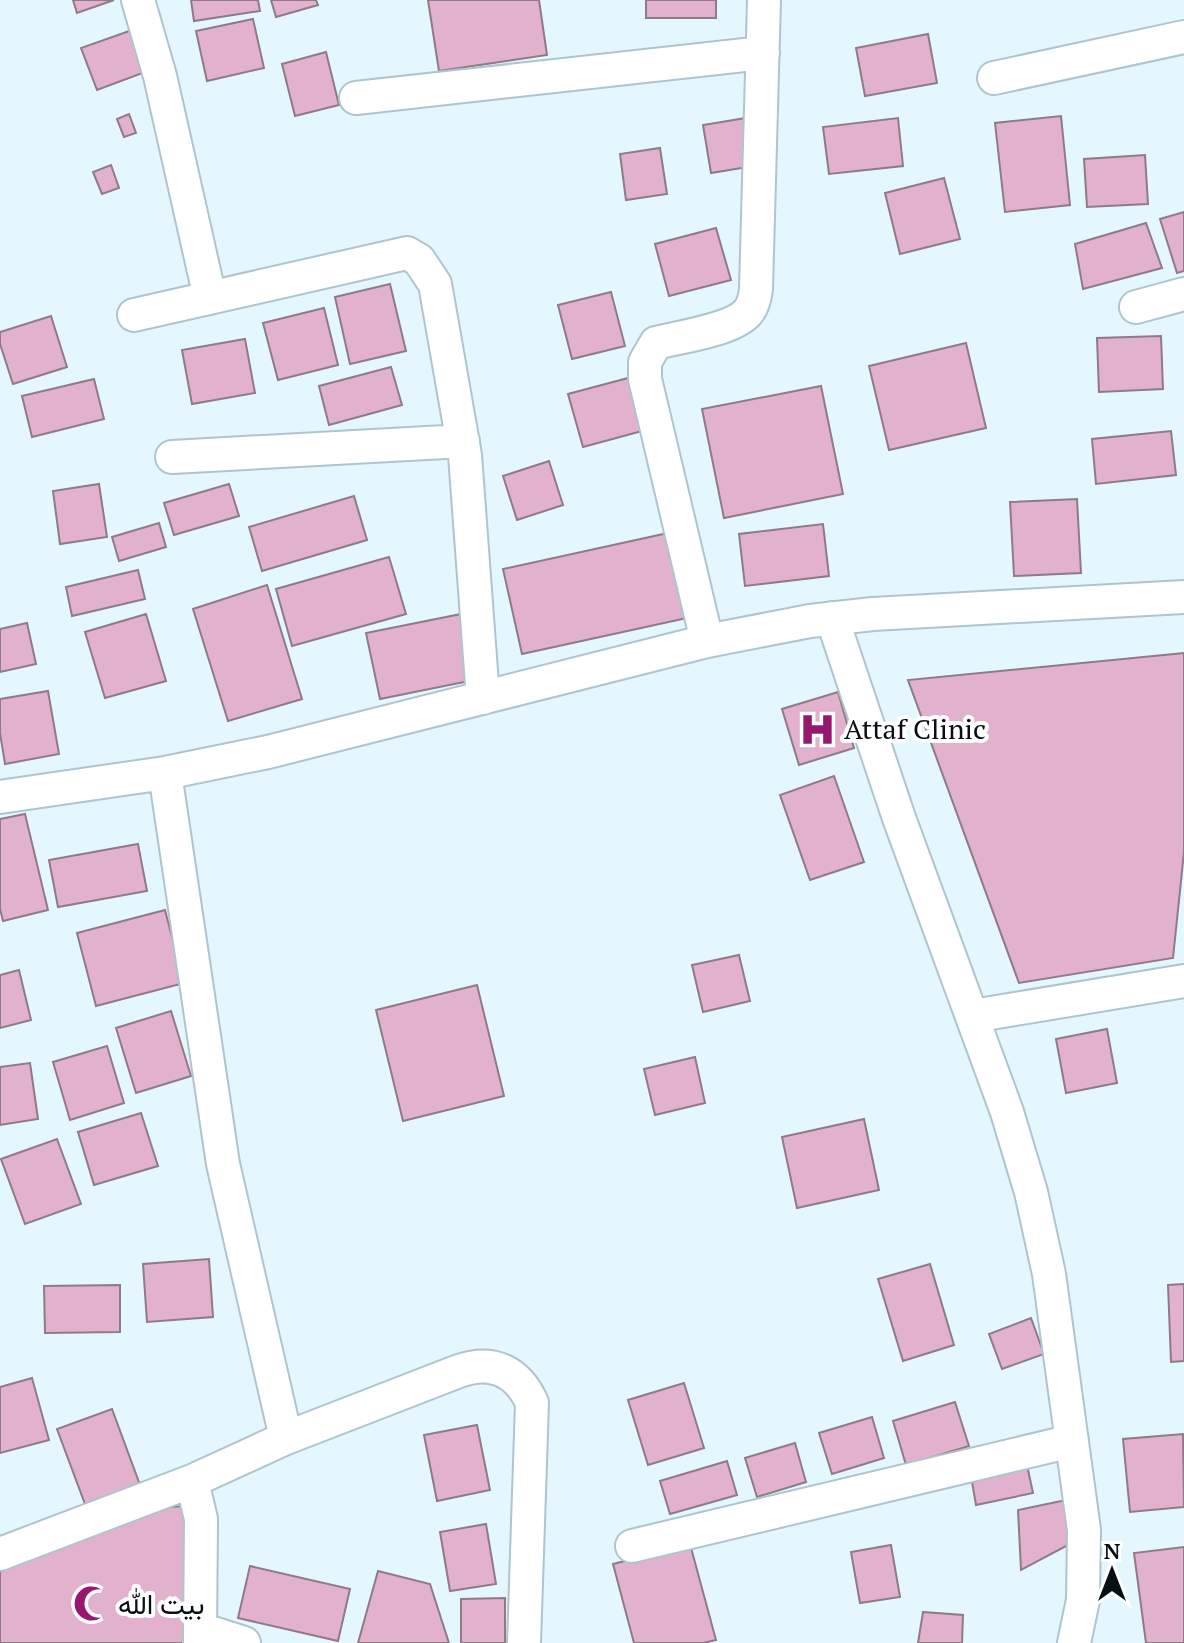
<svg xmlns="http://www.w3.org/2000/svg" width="1184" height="1643" viewBox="0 0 1184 1643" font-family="'PT Serif',Vazirmatn,serif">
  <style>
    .building { fill: #e2b1cd; stroke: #8e7b85; stroke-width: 2 }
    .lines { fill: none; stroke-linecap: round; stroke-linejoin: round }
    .street-casing { stroke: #aec5ce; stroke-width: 36 }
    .street { stroke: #fff; stroke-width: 32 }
    .labels { text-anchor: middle; stroke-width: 8; stroke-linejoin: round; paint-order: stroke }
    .poi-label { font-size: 28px; fill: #070f13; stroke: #fff; text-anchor: start }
  </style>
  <rect width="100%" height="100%" fill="#e4f7ff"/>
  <path class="building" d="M73,0h41l-37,13z
    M191,0h67l2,11 -66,10z
    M271,0h45l2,5 -42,12z
    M428,0h111l8,55 -108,16z
    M646,0h70v18h-70z
    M253,19l11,49 -57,13 -11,-50z
    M132,30l16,41 -51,19 -16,-42z
    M928,34l9,49 -72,13 -9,-48z
    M326,52l13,53 -44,11 -13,-52z
    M129,114l7,19 -12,4 -7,-18z
    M1061,116l9,89 -65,7 -10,-89z
    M746,118l8,48 -43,7 -8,-48z
    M898,118l5,48 -74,8 -6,-47z
    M660,148l7,46 -41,6 -6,-46z
    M1145,155l3,49 -61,3 -3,-48z
    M111,165l8,23 -17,6 -9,-22z
    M944,178l16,61 -60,15 -15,-61z
    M1184,212v59l-7,2 -17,-54z
    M1146,223l16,45 -79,21 -8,-45z
    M716,228l15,52 -62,16 -14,-52z
    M390,284l16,67 -56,13 -15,-67z
    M611,292l14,54 -53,13 -14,-54z
    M324,308l14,57 -60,15 -15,-57z
    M51,316l16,51 -54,17 -13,-40v-12z
    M1161,336l2,53 -64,3 -2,-54z
    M245,339l10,54 -63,11 -10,-54z
    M966,343l20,85 -97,22 -20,-84z
    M391,367l11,38 -73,20 -10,-39z
    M628,378l14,53 -59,16 -15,-53z
    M94,379l10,40 -72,18 -10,-41z
    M821,386l22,108 -119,24 -22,-109z
    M1171,431l5,44 -80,9 -4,-45z
    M549,461l14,44 -46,15 -14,-44z
    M99,484l8,53 -47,7 -7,-53z
    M229,484l10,32 -65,19 -10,-32z
    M354,496l13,44 -105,31 -13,-44z
    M1077,499l4,74 -67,3 -4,-74z
    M159,523l7,24 -47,14 -7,-24z
    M823,524l6,52 -84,10 -6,-52z
    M668,533l19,85 -165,36 -19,-85z
    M389,557l17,57 -114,32 -16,-57z
    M138,570l7,29 -73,17 -6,-29z
    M267,585l35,114 -74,22 -35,-112z
    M466,613l13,66 -99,20 -14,-66z
    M146,614l20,67 -61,17 -20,-66z
    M27,623l9,41 -36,8v-43z
    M1184,653v199l-11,106 -154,25 -111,-303z
    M48,691l11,63 -54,10 -5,-31v-34z
    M838,692l16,56 -55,17 -17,-56z
    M834,776l30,86 -54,18 -30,-85z
    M25,814l23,96 -45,11 -3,-12v-90z
    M138,844l9,47 -89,16 -9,-47z
    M165,910l19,73 -88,23 -19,-73z
    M739,955l11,46 -47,11 -11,-47z
    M19,970l12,50 -31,8v-53z
    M477,985l27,111 -101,25 -27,-111z
    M171,1011l20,65 -55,17 -20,-65z
    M1107,1029l10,54 -51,10 -10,-54z
    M107,1046l17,57 -54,17 -17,-58z
    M695,1057l10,46 -50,12 -11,-46z
    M30,1063l8,56 -38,6v-58z
    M141,1113l17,53 -64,19 -16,-53z
    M864,1119l15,71 -82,18 -15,-71z
    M57,1139l24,65 -56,20 -24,-65z
    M209,1259l4,58 -66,5 -4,-58z
    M930,1264l24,81 -51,16 -25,-82z
    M1184,1284v77l-13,1 -3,-77z
    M120,1285v47l-75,1 -1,-47z
    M1031,1318l13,36 -42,15 -13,-35z
    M32,1378l17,62 -49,13v-66z
    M684,1383l20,65 -56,17 -20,-65z
    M955,1402l14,44 -63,19 -13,-44z
    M112,1409l28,76 -55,19 -28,-75z
    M872,1417l12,41 -52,16 -13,-41z
    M477,1425l13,65 -53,11 -13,-66z
    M1183,1434l1,73 -54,5 -7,-73z
    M795,1443l11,39 -49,15 -12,-39z
    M727,1461l10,34 -67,19 -10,-33z
    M1027,1465l6,28 -57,12 -5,-29z
    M1071,1499l1,44 -51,27 -3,-60z
    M184,1506v137h-184v-77l128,-56z
    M486,1524l10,60 -46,7 -10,-59z
    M690,1544l26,96 -13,3h-69l-21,-79z
    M891,1545l9,52 -40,6 -9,-51z
    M1184,1547v96h-38l-12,-90z
    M250,1566l100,23 -12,52 -100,-23z
    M378,1571l52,13 19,59h-91z
    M505,1598v45h-44v-44z
    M923,1612l40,3 -1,28h-44z"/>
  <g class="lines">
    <defs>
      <path id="street" d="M138,0l22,76 50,222
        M994,78l190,-41
        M356,98l407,-45
        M1136,307l48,-13
        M134,315l273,-62 12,7 16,24 30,171 18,243
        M172,457l291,-16
        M832,618l67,200 108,294 24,80 18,82 35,256 -1,70 -9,43
        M707,641l-62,-262v-17l11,-19c23,-6 76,-13 91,-30 6,-6 8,-16 9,-24l8,-289
        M165,773l58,391 63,274
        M0,797l165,-24 103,-21 439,-111 103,-20 63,-7 311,-17
        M973,1016l211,-35
        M192,1481l9,38 -1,124
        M632,1546l440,-105
        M0,1554l192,-73 94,-43 173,-67c33,-12 59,0 73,32l-8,240
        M200,1629l44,14"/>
    </defs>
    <use href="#street" class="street-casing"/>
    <use href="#street" class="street"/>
  </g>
  <defs>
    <symbol id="hospital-bare" viewBox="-9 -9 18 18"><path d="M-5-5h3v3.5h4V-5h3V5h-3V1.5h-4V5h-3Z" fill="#96176f" stroke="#fff" stroke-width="2.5" paint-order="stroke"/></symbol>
    <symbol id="mosque-bare" viewBox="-9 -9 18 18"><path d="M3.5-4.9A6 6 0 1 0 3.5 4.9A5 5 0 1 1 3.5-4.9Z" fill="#96176f" stroke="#fff" stroke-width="2.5" paint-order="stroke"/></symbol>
  </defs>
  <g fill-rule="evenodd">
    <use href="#hospital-bare" x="792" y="704" width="51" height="51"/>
    <use href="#mosque-bare" x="66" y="1578" width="51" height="51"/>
  </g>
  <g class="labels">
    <g class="poi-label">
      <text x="844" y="739">Attaf Clinic</text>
      <text x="118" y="1614">بيت الله</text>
    </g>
  </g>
  <g transform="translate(1112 1571)" stroke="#ffffff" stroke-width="6" paint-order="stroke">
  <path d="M0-6L14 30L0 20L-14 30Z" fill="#070f13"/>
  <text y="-12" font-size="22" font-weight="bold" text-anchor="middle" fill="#070f13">N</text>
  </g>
</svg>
